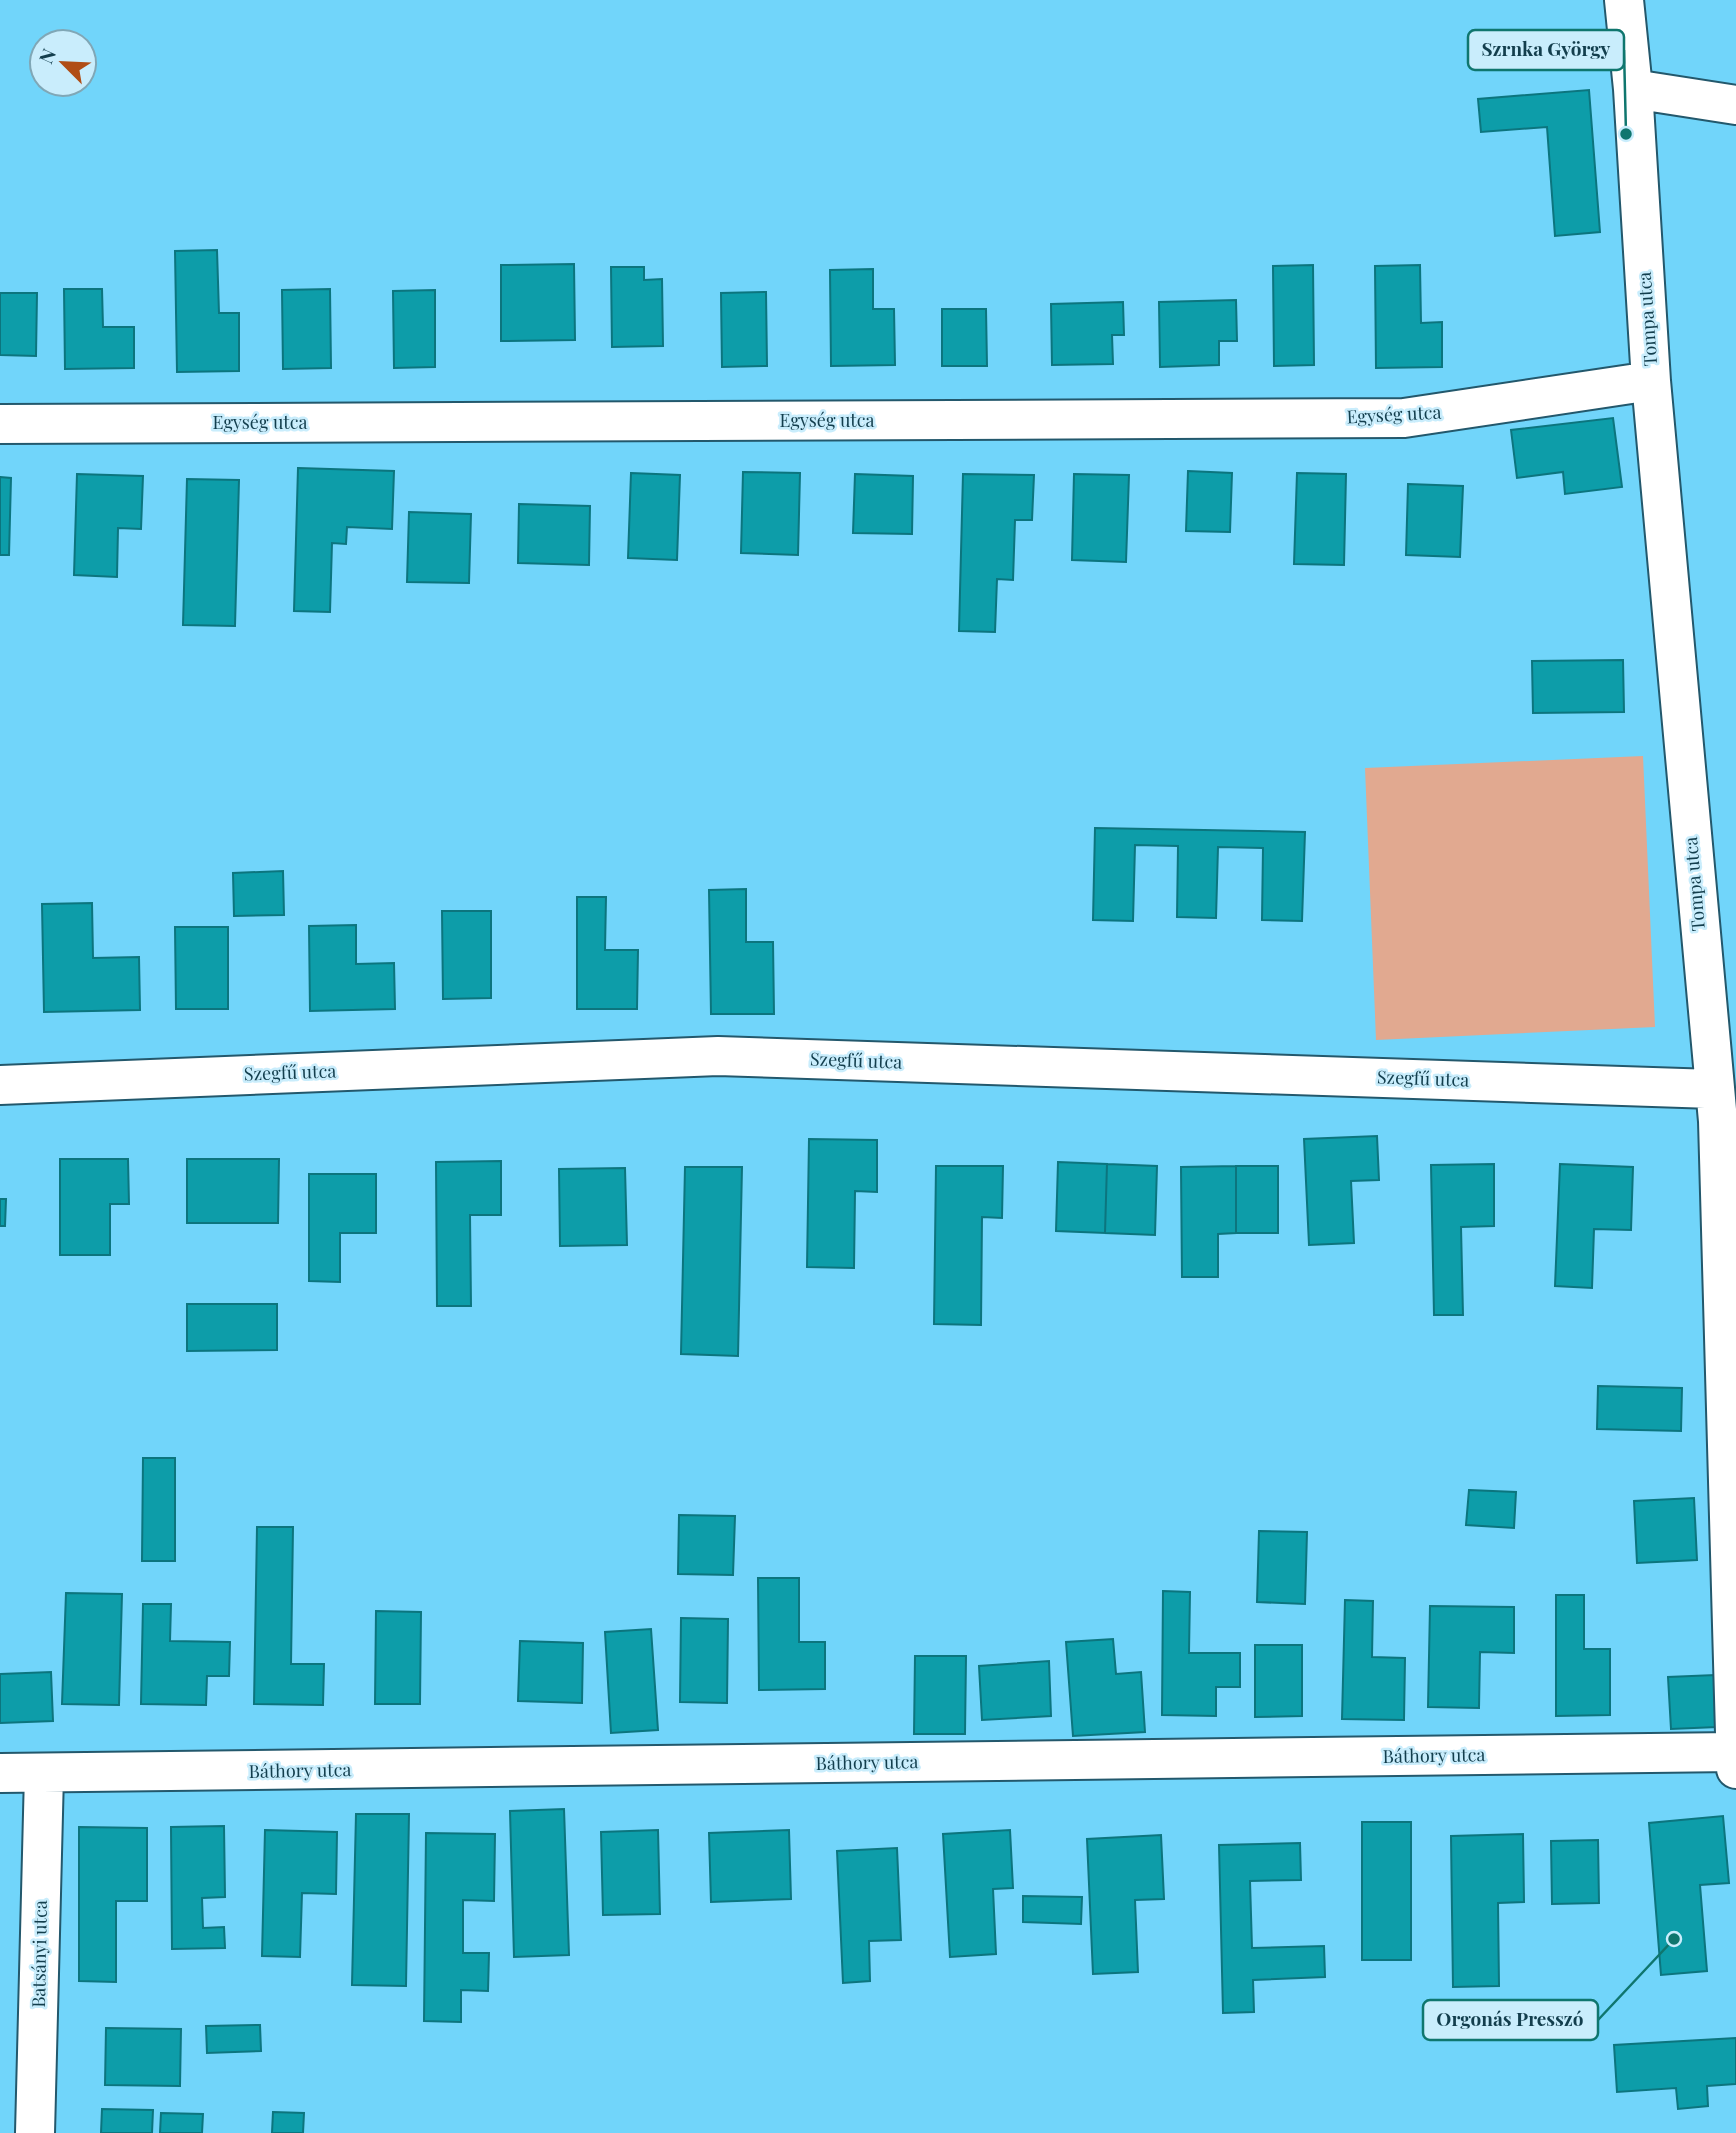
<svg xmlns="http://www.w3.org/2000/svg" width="1736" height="2133" viewBox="0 0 1736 2133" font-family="'Playfair Display',serif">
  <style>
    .green { fill: #e1a990 }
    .building { fill: #0d9da9; stroke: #0c757e; stroke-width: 2 }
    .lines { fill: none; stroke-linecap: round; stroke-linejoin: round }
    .minor-casing { stroke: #23586c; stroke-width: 42 }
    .minor { stroke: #fff; stroke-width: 38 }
    .labels { text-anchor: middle; stroke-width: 5; stroke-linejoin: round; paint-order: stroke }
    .street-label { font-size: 18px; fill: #133e4d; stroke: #c9edfc }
    .leader { fill: none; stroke: #0f766e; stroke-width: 2.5 }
    .callout-dot { fill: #0f766e; stroke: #c9edfc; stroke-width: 2.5 }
    .callout { fill: #c9edfc; stroke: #0f766e; stroke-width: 2.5 }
    .callout-label { font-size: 19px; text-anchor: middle; font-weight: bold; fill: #133e4d }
  </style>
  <rect width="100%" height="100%" fill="#71d5fa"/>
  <path class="green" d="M1643,756l12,271 -279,13 -11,-272z"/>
  <path class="building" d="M1589,90l11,142 -45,4 -8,-109 -66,5 -3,-33z
    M217,250l2,63h20v58l-62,1 -2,-121z
    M574,264l1,76 -74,1v-76z
    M1313,265l1,100 -40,1 -1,-100z
    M1420,265l1,58 21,-1v45l-66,1 -1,-102z
    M611,267h33v13l18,-1 1,67 -51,1z
    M873,269v40h21l1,56 -64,1 -1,-96z
    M64,289h38l1,38h31v41l-69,1z
    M330,289l1,79 -48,1 -1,-79z
    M435,290v77l-41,1 -1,-77z
    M766,292l1,74 -45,1 -1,-74z
    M0,293h37l-1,63 -36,-1z
    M1236,300l1,41h-18v24l-59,2 -1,-65z
    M1123,302l1,33h-12l1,29 -61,1 -1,-61z
    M942,309h44l1,57h-45z
    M1613,418l9,69 -57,7 -2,-22 -46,6 -6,-48z
    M298,468l96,3 -2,58 -45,-2 -1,17 -14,-1 -2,69 -36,-1z
    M1188,471l44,2 -2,59 -44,-1z
    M743,472l57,1 -2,82 -57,-2z
    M631,473l49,2 -3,85 -49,-2z
    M1297,473l49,1 -2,91 -50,-1z
    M77,474l66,2 -2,53 -23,-1 -1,49 -43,-2z
    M855,474l58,2 -1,58 -59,-1z
    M963,474l71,1 -2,45h-17l-2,60 -16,-1 -2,53 -36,-1z
    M1074,474l55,1 -3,87 -54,-2z
    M0,477l11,1 -2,77h-9z
    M187,479l52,1 -4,146 -52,-1z
    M1408,484l55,2 -3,71 -54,-2z
    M519,504l71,2 -1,59 -71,-2z
    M409,512l62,2 -2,69 -62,-1z
    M1623,660l1,52 -91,1 -1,-52z
    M1095,828l210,4 -3,89 -40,-1 1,-72 -45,-1 -2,71 -39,-1 1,-71 -43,-1 -2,76 -40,-1z
    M283,871l1,44 -50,1 -1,-43z
    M746,889v53h27l1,72h-63l-2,-124z
    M577,897h29l-1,53h33l-1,59h-60z
    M92,903l1,55 46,-1 1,53 -96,2 -2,-108z
    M442,911h49v87l-48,1z
    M356,925v39l38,-1 1,46 -85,2 -1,-85z
    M175,927h53v82h-52z
    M1377,1136l2,44 -28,1 3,62 -45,2 -5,-106z
    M809,1139l68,1v52l-22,-1 -1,77 -47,-1z
    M60,1159h68l1,45h-19v51h-50z
    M187,1159h92l-1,64h-91z
    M501,1161v54h-31l1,91h-34l-1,-144z
    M1058,1162l49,2 -2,69 -49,-2z
    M1107,1164l50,2 -2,69 -50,-2z
    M1494,1164v62l-33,1 2,88h-29l-3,-150z
    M1560,1164l73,3 -2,63 -37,-1 -2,59 -37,-2z
    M936,1166h67l-1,52 -20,-1 -1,108 -47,-1z
    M1236,1166v67l-18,1v43h-36l-1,-110z
    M1236,1166h42v67h-42z
    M685,1167h57l-4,189 -57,-2z
    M625,1168l2,77 -67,1 -1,-77z
    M309,1174h67v59h-36v49l-31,-1z
    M0,1199h6l-1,27h-5z
    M187,1304h90v46l-90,1z
    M1598,1386l84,2 -1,43 -84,-2z
    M143,1458h32v103h-33z
    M1469,1490l47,2 -2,36 -48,-3z
    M1694,1498l3,62 -60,3 -3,-62z
    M679,1515l56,1 -2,59 -55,-1z
    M257,1527h36l-2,137h33l-1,41 -69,-1z
    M1259,1531l48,1 -2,72 -48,-2z
    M758,1578h41v64h26v47l-66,1z
    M1163,1591l27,1 -1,61h51v34h-24v29l-54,-1z
    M66,1593l56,1 -3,111 -57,-1z
    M1556,1595h28v54h26v66l-54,1z
    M1345,1600l28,1 -1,56 33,1 -1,62 -62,-1z
    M143,1604h28l-1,37 60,1 -1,34h-22l-1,29 -65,-1z
    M1430,1606l84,1v46l-34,-1 -1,56 -51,-1z
    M376,1611l45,1 -1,92h-45z
    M681,1618l47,1 -1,84 -47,-1z
    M651,1629l7,101 -47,3 -6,-101z
    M1113,1639l3,35 25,-2 4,60 -72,4 -7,-94z
    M520,1641l63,2 -1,60 -64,-2z
    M1255,1645h47v71l-47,1z
    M915,1656h51l-1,78h-51z
    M1049,1661l2,55 -69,4 -3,-54z
    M51,1672l2,49 -53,2v-49z
    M1715,1675l2,52 -46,2 -3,-52z
    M564,1809l5,146 -55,2 -4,-146z
    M356,1814h53l-3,172 -54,-1z
    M1723,1816l6,67 -29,2 7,86 -46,4 -12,-152z
    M1362,1822h49v138h-49z
    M224,1826l1,71 -23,1 1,30 21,-1 1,21 -53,1 -1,-122z
    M79,1827l68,1v73h-31v81l-37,-1z
    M265,1830l72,2 -1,62 -34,-1 -2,64 -38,-1z
    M658,1830l2,84 -57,1 -2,-83z
    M789,1830l2,69 -80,3 -2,-69z
    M1010,1830l3,58 -20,1 3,65 -46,3 -7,-123z
    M426,1833l69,1 -1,67 -31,-1v53h26l-1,38 -27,-1v32l-37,-1z
    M1523,1834l1,68 -26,1 1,83 -46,1 -2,-151z
    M1161,1835l3,64 -29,1 3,72 -45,2 -6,-135z
    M1598,1840l1,63 -47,1 -1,-63z
    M1300,1843l1,37 -51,1 2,67 72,-2 1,31 -72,3 1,32 -31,1 -4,-168z
    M897,1848l4,92 -32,1 1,40 -27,2 -6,-132z
    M1023,1896l59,1 -1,27 -58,-2z
    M260,2025l1,26 -54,2 -1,-27z
    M106,2028l75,1 -1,57 -75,-1z
    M1736,2038v46l-29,2 1,20 -30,3 -2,-21 -59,4 -3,-47z
    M102,2109l51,1 -1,23h-51z
    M273,2112l31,1 -1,20h-31z
    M161,2113l42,1 -1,19h-42z"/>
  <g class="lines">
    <defs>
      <path id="minor" d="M1624,0l9,89 18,292 67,740 18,648
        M1633,89l103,16
        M0,424l1404,-6 247,-37
        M0,1085l718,-29 995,33
        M0,1773l1734,-21
        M35,2133l9,-359"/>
    </defs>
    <use href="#minor" class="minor-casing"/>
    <use href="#minor" class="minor"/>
  </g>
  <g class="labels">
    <g class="street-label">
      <text transform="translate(1648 319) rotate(-94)" y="6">Tompa utca</text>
      <text transform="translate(1394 415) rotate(-3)" y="6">Egység utca</text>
      <text x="827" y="427">Egység utca</text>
      <text x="260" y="429">Egység utca</text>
      <text transform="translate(1695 884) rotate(-95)" y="6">Tompa utca</text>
      <text transform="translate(856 1061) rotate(2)" y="6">Szegfű utca</text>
      <text transform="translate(290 1073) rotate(-2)" y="6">Szegfű utca</text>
      <text transform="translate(1423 1079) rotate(2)" y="6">Szegfű utca</text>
      <text transform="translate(1434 1756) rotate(-1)" y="6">Báthory utca</text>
      <text transform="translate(867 1763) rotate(-1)" y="6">Báthory utca</text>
      <text transform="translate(300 1771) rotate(-1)" y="6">Báthory utca</text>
      <text transform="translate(40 1954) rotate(-89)" y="6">Batsányi utca</text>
    </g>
  </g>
  <path class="leader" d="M1626 134L1624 50M1674 1939L1598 2020"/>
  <g class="callout-dot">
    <circle cx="1626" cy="134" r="7"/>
    <circle cx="1674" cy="1939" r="7"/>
  </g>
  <g class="callout">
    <rect x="1468" y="30" width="156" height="40" rx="7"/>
    <rect x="1423" y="2000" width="175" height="40" rx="7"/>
  </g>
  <g class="callout-label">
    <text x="1546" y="56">Szrnka György</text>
    <text x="1510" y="2026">Orgonás Presszó</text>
  </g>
  <g transform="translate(63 63) rotate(294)"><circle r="33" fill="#c9edfc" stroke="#80a7b6" stroke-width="2"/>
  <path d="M0-5L12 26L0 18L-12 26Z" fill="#b04d15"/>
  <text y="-10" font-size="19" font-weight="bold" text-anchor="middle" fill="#133e4d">N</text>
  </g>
</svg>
